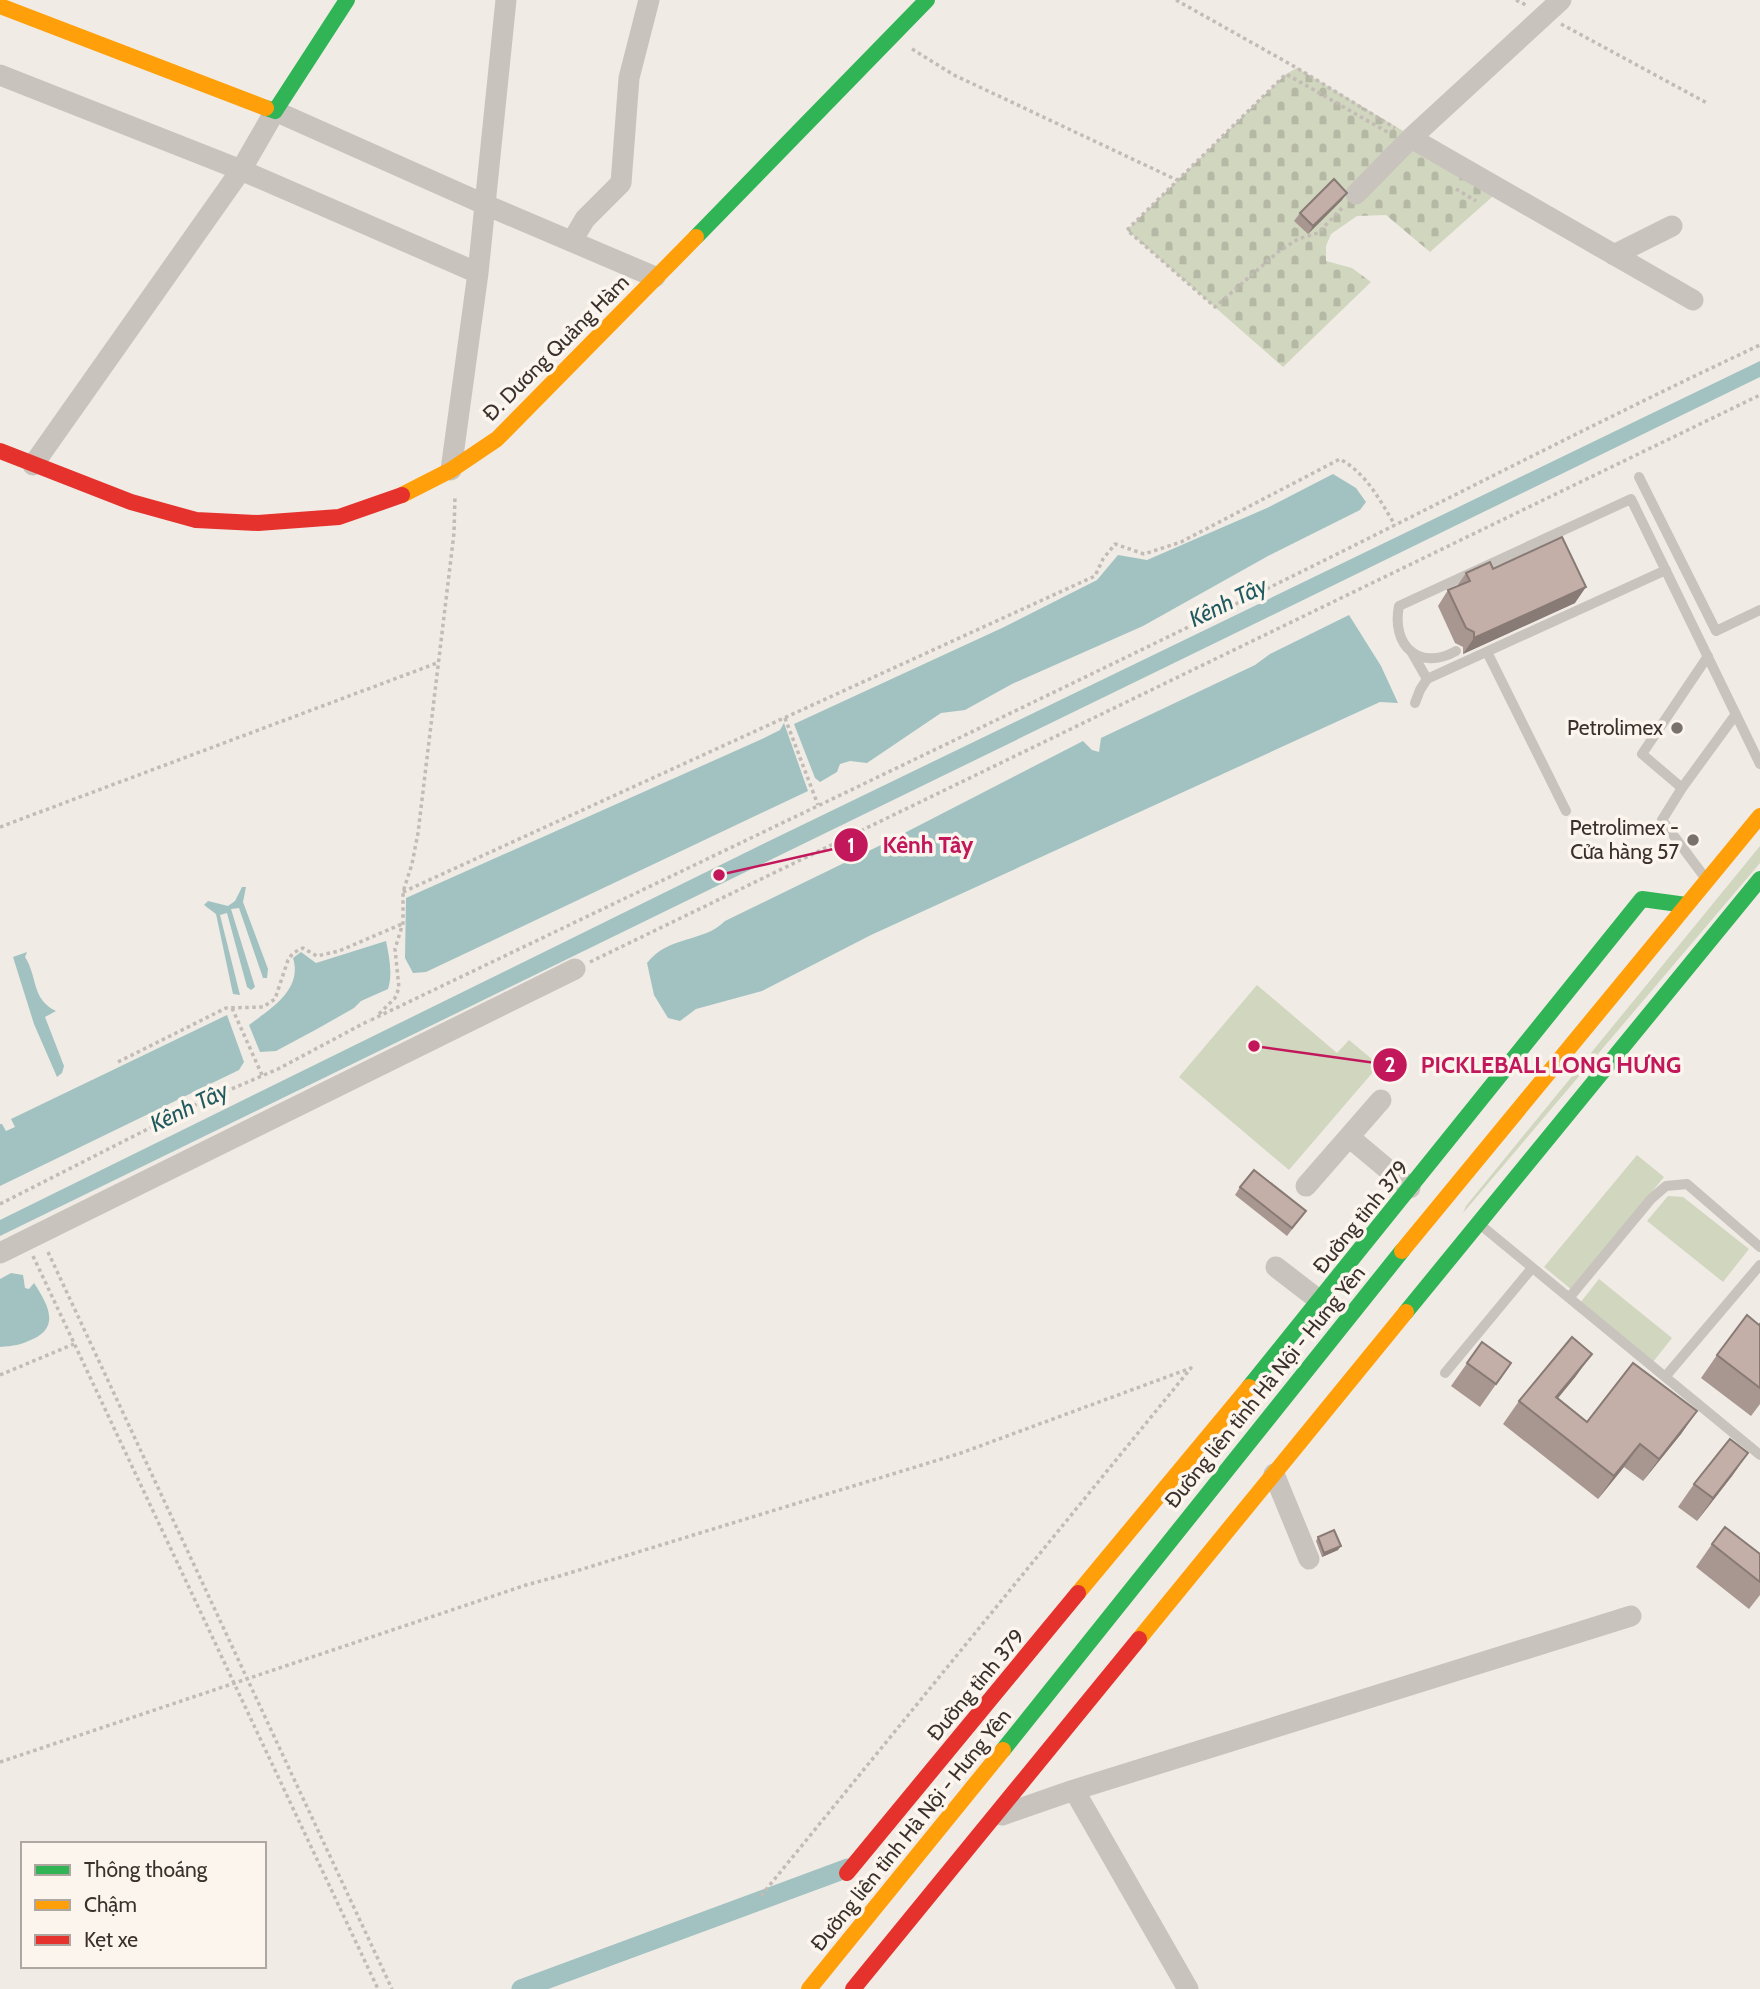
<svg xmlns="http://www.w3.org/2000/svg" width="1760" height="1989" viewBox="0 0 1760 1989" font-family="Cabin,sans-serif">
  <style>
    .grass { fill: #d1d6bf }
    .cemetery { fill: url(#cemetery-stones) }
    .water { fill: #a1c2c1 }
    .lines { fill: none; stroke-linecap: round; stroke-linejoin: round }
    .canal { stroke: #a1c2c1; stroke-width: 19 }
    .path { stroke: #c2bbb6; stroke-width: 3.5; stroke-dasharray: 3.5 3.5; stroke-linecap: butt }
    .lane { stroke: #c9c3be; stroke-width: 10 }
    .street { stroke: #c9c3be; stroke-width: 21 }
    .fast { stroke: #30b455; stroke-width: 16 }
    .slow { stroke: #ff9f0a; stroke-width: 16 }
    .jam { stroke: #e5322d; stroke-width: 16 }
    .wall { fill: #a89690 }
    .shaded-wall { fill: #887a75 }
    .building { fill: #c3afa7; stroke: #887a75; stroke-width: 2 }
    .poi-dot { fill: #7a716c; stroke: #fbf5ee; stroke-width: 2.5 }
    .labels { text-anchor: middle; stroke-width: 7; stroke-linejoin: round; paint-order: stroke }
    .street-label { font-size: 21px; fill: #3b302b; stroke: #fbf5ee }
    .poi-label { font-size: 21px; fill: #3b302b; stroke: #fbf5ee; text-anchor: end }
    .water-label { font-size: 23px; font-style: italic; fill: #1f5a5e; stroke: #fbf5ee }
    .leader { fill: none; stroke: #c2185b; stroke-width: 2.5 }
    .callout-dot { fill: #c2185b; stroke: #fbf5ee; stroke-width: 2.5 }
    .mark-label { font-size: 21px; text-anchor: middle; font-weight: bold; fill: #fff }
    .callout-label { font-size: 23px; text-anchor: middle; font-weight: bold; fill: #c2185b; stroke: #fbf5ee; stroke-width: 7; stroke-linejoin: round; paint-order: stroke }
  </style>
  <defs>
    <pattern id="cemetery-stones" width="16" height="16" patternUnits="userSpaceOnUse" patternTransform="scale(1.75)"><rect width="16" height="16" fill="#d1d6bf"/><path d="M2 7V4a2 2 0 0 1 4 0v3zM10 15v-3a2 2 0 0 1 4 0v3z" fill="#b4b8a4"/></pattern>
  </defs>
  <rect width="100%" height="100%" fill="#f0ebe5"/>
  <path class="grass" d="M1760,846v17l-297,350 3,-7z
    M1257,985l80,68 12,-13 30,25 -90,105 -110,-93z
    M1637,1155l27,22 -92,113 -28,-23z
    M1668,1196l15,1 66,52 -26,33 -76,-61z
    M1599,1279l73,59 -19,24 -73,-59z"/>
  <path class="cemetery" d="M1297,68l204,121 -71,63 -44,-37 -29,1 -26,18 -5,12v15l26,7 19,14 -88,85 -156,-137 159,-156z"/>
  <path class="water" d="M1760,361v16l-1760,859v-16l765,-377z
    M1333,474l23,14 10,14 -6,8 -92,46 -125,70 -131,58 -47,26 -24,3 -74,50 -17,-2 -10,3 -3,8 -17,10 -5,-4 -21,-54 208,-96 95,-48 21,-25 29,5 120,-52z
    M1349,615l32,51 17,37 -18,-1 -509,233 -109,56 -66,18 -16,12 -12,-3 -14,-23 -7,-32c22,-28 56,-20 78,-42l160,-78 198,-102 9,9 7,2 2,-14 154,-73 15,-11z
    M784,723l24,68 -382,181 -13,1 -8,-15 1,-60 356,-159 18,-9z
    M242,887h4l-3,15 25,67 -1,9h-4l-24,-70 -8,1 24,78 -4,3 -4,-3 -20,-74 -7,2 20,80 -7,-1 -17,-80 -12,-9 4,-4 20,5 7,-5z
    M386,941c3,15 7,33 2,48l-27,12 -7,7 -37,21 -41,22 -16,1 -11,-27c21,-16 54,-35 44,-67l8,-6 15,11z
    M27,952l-2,5c13,20 6,42 31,54l-11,6 19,49 -2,7 -5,4 -23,-53 -21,-67z
    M227,1015l17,47 -5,8 -239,116v-62h2l4,7 9,-4 -4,-8z
    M11,1273l12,2 2,13 4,1 5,-6c13,20 27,43 -1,56 -13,6 -19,7 -33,8v-68z"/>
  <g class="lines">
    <path class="canal" d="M521,1989l327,-121"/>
    <path class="path" d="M1176,0l121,68 98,60
      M1516,0l10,5
      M1561,24l146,79
      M912,49l42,26 223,105
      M1456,189l20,12
      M1342,208l-24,25 -20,6 -20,13 -63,55 -88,-77 159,-156 103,59
      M785,718l33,87
      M0,827l437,-164
      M403,892l692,-316 8,-17 12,-15 29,10 37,-12 159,-83c27,15 39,40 55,66
      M590,962l1170,-567
      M232,1008l30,67
      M379,1014l16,-16 4,-10 -4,-39 8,-26v-31l9,-28 6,-31 36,-300 1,-37
      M371,1020c294,-141 588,-281 881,-424 170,-83 337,-171 508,-251
      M118,1062l108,-54 37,-1 12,-8 13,-39 5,-7 10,-5 14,8 22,-5 63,-27
      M0,1204l199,-101 79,-34 92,-49
      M48,1252l344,737
      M33,1256l345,733
      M0,1375l74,-31
      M0,1762l526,-177 37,-10 398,-122 230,-85 -431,529"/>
    <path class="lane" d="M1639,477l77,154 44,-21
      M1411,651l16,28 239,-109
      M1456,651c-37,21 -65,-6 -57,-45l232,-107 129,265
      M1487,652l79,159
      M1415,703l5,-13 7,-11
      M1682,788l54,-74
      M1703,875l-41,-55 20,-32 -40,-34 66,-98
      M1483,1227l277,228
      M1569,1298l82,-99 15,-13 21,-2 73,63
      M1445,1373l87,-105
      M1665,1377l95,-112"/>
    <path class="street" d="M0,75l241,95 237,103
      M1411,138l282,162
      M1356,194l55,-56 150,-138
      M572,241l13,-22 36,-36 8,-105 20,-78
      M1614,255l58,-29
      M33,465l208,-295 34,-59 211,94 169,72
      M451,470l27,-197 28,-273
      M1349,1137l61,51
      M1306,1186l75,-86
      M0,1253l575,-284
      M1276,1267l44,34
      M1274,1474l35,85
      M1074,1790l557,-174
      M1002,1815l72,-25 114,199"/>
    <path class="fast" d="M266,108l9,3 72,-111
      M696,237l231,-237
      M1406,1312l354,-433
      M1249,1387l393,-488 44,6
      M1003,1750l399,-499"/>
    <path class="slow" d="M0,6l266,102
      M402,495l49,-25 46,-31 199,-202
      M1402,1251l358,-435
      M1078,1593l171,-206
      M1139,1639l267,-327
      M809,1989l194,-239"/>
    <path class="jam" d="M0,451l131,51 65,18 62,3 81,-6 63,-22
      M847,1873l231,-280
      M853,1989l286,-350"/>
  </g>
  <path class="wall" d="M1342,200l-34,34 -14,-13 6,-8z
    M1493,569l82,34 -112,51v-7l-8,-4 -17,-37 10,-16 9,-4 9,-13z
    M1240,1187l66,24 -19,25 -52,-41z
    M1760,1324v80l-9,12 -50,-38 16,-23z
    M1482,1342l29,21 -31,44 -29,-21z
    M1576,1376l-18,22 29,24 110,-11 -16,23 -38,47 -19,-14 -26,32 -95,-75 16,-23z
    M1748,1453l-16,23 -35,45 -19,-14 16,-23z
    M1318,1537l20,13 -16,7 -6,-16z
    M1712,1544l48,10v41l-11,14 -53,-42z"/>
  <path class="shaded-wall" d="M1347,193l-5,7 -34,34 5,-8z
    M1586,587l-11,16 -112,51 11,-16z
    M1592,1354l-16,22 -36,44 16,-23z
    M1697,1411l-16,23 -38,47 16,-22z
    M1640,1444l-16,23 -26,32 16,-23z
    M1748,1453l-16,23 -35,45 16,-23z
    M1341,1546l-3,4 -16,7 2,-4z"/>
  <path class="building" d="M1334,179l13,14 -34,33 -13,-13z
    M1562,537l24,50 -112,51v-6l-8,-4 -18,-38 22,-9 -4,-8 24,-11 3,7z
    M1254,1170l52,41 -14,17 -52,-41z
    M1747,1315l12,10 1,-1v64l-43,-33z
    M1572,1337l20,17 -36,43 31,25 46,-59 64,48 -38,48 -19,-15 -26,32 -95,-75z
    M1482,1342l29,21 -15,21 -29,-21z
    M1730,1439l18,14 -35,45 -19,-14z
    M1725,1527l35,27v28l-48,-38z
    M1334,1530l7,16 -17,7 -6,-16z"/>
  <g class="poi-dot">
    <circle cx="1677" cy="728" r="7"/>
    <circle cx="1693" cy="840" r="7"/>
  </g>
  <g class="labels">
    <g class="street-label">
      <text transform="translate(556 348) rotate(-45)" y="7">Đ. Dương Quảng Hàm</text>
      <text transform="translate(1361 1217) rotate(-51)" y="7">Đường tỉnh 379</text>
      <text transform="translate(1265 1387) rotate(-51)" y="7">Đường liên tỉnh Hà Nội - Hưng Yên</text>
      <text transform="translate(976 1685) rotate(-50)" y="7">Đường tỉnh 379</text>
      <text transform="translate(911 1830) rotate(-51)" y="7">Đường liên tỉnh Hà Nội - Hưng Yên</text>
    </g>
    <g class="poi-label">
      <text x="1663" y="735">Petrolimex</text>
      <text x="1679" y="835">Petrolimex -<tspan x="1679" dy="24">Cửa hàng 57</tspan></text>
    </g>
    <g class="water-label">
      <text transform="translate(1228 602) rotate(-26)" y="8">Kênh Tây</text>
      <text transform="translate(189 1107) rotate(-26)" y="8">Kênh Tây</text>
    </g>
  </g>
  <path class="leader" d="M719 875L851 845M1254 1046L1390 1065"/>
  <g class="callout-dot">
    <circle cx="719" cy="875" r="7"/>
    <circle cx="1254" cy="1046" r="7"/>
    <circle cx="851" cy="845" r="18"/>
    <circle cx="1390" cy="1065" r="18"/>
  </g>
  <g class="mark-label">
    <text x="851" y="853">1</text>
    <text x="1390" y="1072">2</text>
  </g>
  <g class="callout-label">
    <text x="928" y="853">Kênh Tây</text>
    <text x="1551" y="1073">PICKLEBALL LONG HƯNG</text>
  </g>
  <rect x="21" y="1842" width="245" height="126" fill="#fbf5ee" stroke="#aea6a0" stroke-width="2"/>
  <rect x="35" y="1865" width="35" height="10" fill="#30b455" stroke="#aea6a0" stroke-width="2"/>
  <text x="84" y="1877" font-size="21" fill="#3b302b">Thông thoáng</text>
  <rect x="35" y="1900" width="35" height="10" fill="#ff9f0a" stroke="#aea6a0" stroke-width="2"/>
  <text x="84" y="1912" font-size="21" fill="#3b302b">Chậm</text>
  <rect x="35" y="1935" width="35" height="10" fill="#e5322d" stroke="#aea6a0" stroke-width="2"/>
  <text x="84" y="1947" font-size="21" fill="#3b302b">Kẹt xe</text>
</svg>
